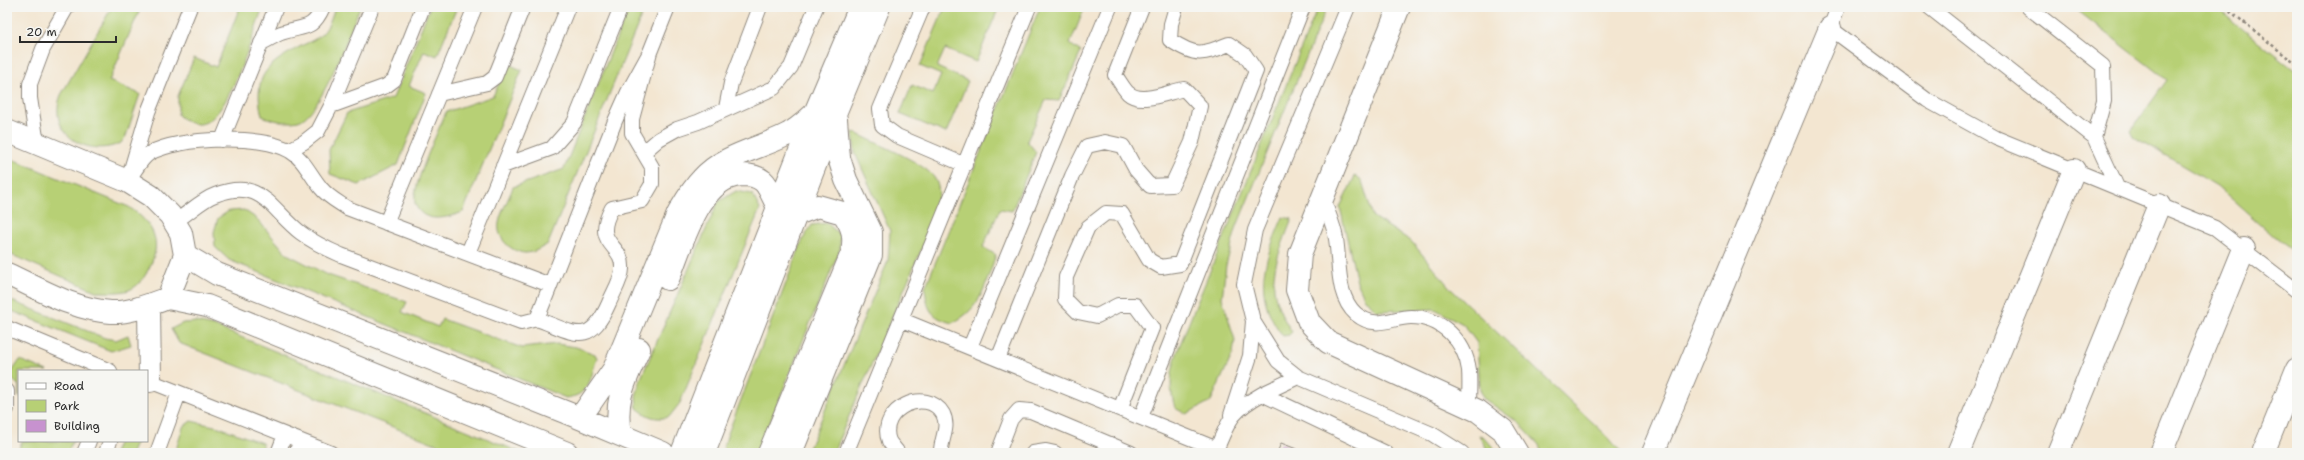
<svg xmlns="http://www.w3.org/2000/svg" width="2304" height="460" viewBox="0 0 2304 460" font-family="'Shantell Sans',sans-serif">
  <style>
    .green { fill: #b7d075; stroke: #717e50 }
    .building { fill: #c792cf }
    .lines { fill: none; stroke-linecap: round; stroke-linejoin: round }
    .lane-casing { stroke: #8f887e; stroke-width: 16 }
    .street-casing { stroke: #8f887e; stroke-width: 24 }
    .path { stroke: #8f887e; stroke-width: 2.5; stroke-dasharray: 3 3; stroke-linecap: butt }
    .lane { stroke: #fff; stroke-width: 14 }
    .street { stroke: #fff; stroke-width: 22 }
  </style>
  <rect width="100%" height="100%" fill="#f6f6f2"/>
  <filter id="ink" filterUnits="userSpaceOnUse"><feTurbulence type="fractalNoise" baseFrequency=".025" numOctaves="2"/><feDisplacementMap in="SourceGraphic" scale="8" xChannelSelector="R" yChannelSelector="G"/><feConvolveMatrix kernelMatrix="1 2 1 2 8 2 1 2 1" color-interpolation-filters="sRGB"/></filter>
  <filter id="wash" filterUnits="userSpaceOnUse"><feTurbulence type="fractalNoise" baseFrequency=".012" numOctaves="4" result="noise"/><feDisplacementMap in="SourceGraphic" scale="16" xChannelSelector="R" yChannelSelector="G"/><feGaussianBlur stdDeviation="0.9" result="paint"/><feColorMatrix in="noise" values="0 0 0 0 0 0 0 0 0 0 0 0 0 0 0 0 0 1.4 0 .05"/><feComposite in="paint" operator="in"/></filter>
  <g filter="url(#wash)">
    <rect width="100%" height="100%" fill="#f3e6d1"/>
    <path class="green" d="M112,7h29l-32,74 31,13 -14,42 -5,7c-34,16 -75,-10 -60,-48z
      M240,7h23c-10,27 -30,95 -52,112 -11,9 -23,5 -33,-4v-19l16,-38 22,9z
      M335,7h25c-10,23 -39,109 -62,114 -13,3 -25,-1 -36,-5 -10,-42 6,-52 41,-71 6,-3 14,-6 19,-11 7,-7 10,-18 13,-27z
      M430,7h27l-20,49 -13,-5 -15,35 17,7 -28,72 -39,20 -29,-11 -1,-24 18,-37 46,-15z
      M629,7h16l-97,237c-7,4 -14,9 -23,9 -14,-1 -29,-15 -26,-30 2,-12 10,-24 14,-36l51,-18z
      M945,7h54l-23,55 -31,-13 -8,18 31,14 -22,52 -46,-19 12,-29 21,9 8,-19 -21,-9z
      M1040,7h45l-15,37 11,8 -22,49 -13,-1 -19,41 9,11 -24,59 -12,-2 -17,38 13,8c-11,29 -14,54 -44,68 -22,-6 -25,-14 -27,-35z
      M1318,7h9l-90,219 -11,39 -4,33 13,42 -2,13 -22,48 -25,13 -11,-6c-7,-25 -4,-36 4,-61z
      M2073,7h142l82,65v182l-20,-15 -60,-53 -83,-49 -3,-6 4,-6 32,-45z
      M508,64l14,6 -59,142c-15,6 -41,13 -48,-9 -4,-15 24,-74 31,-91l47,-16z
      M853,132c18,9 74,31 82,47 8,13 1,32 -3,46l-99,228h-26l81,-192 2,-30 -35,-78z
      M7,157l122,50c24,17 35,34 19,63 -4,8 -9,16 -19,20 -9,3 -21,2 -31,2l-91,-39z
      M1355,176l7,5 11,36 38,24 40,48 155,146 16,18h-80l-3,-8 -20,-22 -36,-25 -3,-9 -3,-46 -14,-19 -28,-15 -58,2 -12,-12 -8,-17 -17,-75z
      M736,191l16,3 8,15 -80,194 -11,14c-14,3 -21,0 -32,-9l-1,-12 5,-18 77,-176z
      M244,210l13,9 30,35 41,21 79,27 -5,10 36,15 4,-8 80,29 35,-4 19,3 19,7 2,4c-7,20 -6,37 -31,40l-337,-138 -14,-13 -1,-15 4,-14 11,-7z
      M1283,217l9,2c-18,47 -30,68 0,113l-3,3 -6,1c-32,-42 -19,-75 0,-119z
      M827,223l13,12v14l-76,188 -8,16h-31l-2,-3 4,-14 76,-197 9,-14z
      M7,299l98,39 11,2 12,-5 3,10 -20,6 -104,-42z
      M196,322l18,4 308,127h-63l-280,-110 -8,-14 12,-6z
      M20,360l27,11h-28v26v-11l-10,-10z
      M191,421l28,6 43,16 3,10h-90l8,-26z
      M1479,435l5,2 14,16h-9z
      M22,441h51l-6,12h-44l-5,-2z
      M119,441h18l-5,12h-18z"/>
    <g id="blocks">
      <path class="building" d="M1281,443l26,10h-30z"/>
    </g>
  </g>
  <g filter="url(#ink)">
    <use href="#blocks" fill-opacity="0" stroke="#8f887e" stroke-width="1"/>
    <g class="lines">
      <defs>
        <path id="lane" d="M923,7l-43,102 2,16 15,11 68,29
          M1348,7l-93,223 -11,54 9,37 25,40 20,16 134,57 30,19
          M1838,7l-8,21 97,72 69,38 219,90 82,63
          M1929,7l165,130 23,50
          M2028,7l75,59 1,35 -10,36
          M261,43c7,-3 13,-7 20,-10 22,-8 31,-1 42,-26
          M650,52l-18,67v14l20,34v17l-10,17 -30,7c-21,38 12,35 10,61 0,10 -9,24 -13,34 -20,45 -34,30 -72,16l78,-198 13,-29 22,-40 18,-45
          M439,94l48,-11 8,-6 28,-70
          M331,106l55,-20 8,-6 29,-73
          M726,108l5,-25 29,-76
          M222,140l54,-133
          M37,144l-7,-46v-14l13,-35 24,-42
          M289,150l15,-8 14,-11 13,-25 41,-99
          M644,152l15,-13 18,-10 21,-7 76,-34 17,-21 25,-60
          M503,166l49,-18 22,-25 47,-116
          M130,173l18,-61 42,-105
          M127,181c7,-8 14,-23 23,-28 28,-16 112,-19 140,-2 14,8 20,24 31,37 7,9 17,14 26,20l203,77
          M1323,198c4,13 11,27 13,41 4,24 0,57 20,75 21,17 35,3 55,3 30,0 54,24 58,53 1,12 0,25 0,37
          M174,222c14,-8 27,-22 41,-27 47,-18 55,14 86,38 12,9 26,16 40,22l180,68 16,-4
          M386,223l89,-216
          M468,253l100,-246
          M902,320l315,129
          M7,328l103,43
          M970,347l140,-340
          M998,359l74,-183 15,-30 18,-4 18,4 13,24 14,16 22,-1 20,-43 8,-36 -16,-17c-16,3 -43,16 -56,4 -5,-5 -9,-13 -13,-18l27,-68
          M147,380l184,73
          M7,391v18
          M1262,394l36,-17
          M1120,409l32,-81 -17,-23h-17l-21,11 -19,-4 -13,-13 1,-22 22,-50 18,-14 16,1 27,46 12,7 19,-3 76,-193 -11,-16 -16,-11c-27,11 -33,13 -59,-4l1,-16 5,-17
          M1231,415l19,-59 3,-35
          M1141,417l162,-410
          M84,453l5,-12
          M106,453l4,-12
          M157,453l22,-60
          M278,453l7,-18
          M296,453l5,-12
          M846,453l183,-446
          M898,453c-2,-4 -7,-8 -9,-12 -12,-32 38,-55 54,-27 7,14 -3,26 -2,39
          M998,453l13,-34 8,-9 12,1 100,42
          M1033,453l13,-2 9,2
          M1215,453c14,-33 15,-41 47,-59l124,59"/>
        <path id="street" d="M1399,7l-99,247 -3,36 12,32 19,20 150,69 25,19 14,23
          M7,131l120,50 24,15 19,19 11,18 4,22 -17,43c-17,6 -38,15 -57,14 -37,-2 -71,-23 -104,-38
          M185,255l32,19 363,144 83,35
          M668,279c14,-33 31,-103 74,-104 8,0 15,1 21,6 6,5 11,19 15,26
          M168,298l39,8 360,147
          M149,306l1,75
          M580,418l34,-49 64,-155c7,-12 14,-25 24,-35 22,-25 58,-30 86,-45 10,-5 18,-13 26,-20
          M620,434c-6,-35 5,-53 19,-85
          M682,453l133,-340 45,-106
          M704,453l132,-342 43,-104
          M769,453l83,-200c3,-17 1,-26 -9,-40l-25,-7 -21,8
          M791,453l80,-198v-23l-25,-52 -7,-22 -3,-39
          M1653,453l177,-425
          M1958,453l116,-283
          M2058,453l101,-248
          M2161,453l83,-204
          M2263,453l34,-84"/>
      </defs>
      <use href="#lane" class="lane-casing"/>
      <use href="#street" class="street-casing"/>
      <path class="path" d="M2225,7l72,58"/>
      <use href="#lane" class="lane"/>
      <use href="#street" class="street"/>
    </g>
  </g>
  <rect width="2304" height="460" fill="none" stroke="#f6f6f2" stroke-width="24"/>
  <rect x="18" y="370" width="130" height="72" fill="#f6f6f2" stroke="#a5a5a2"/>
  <rect x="26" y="383" width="20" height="6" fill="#ffffff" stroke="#a5a5a2"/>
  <text x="54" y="390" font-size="12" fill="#2b2b2b">Road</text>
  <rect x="26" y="400" width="20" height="12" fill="#b7d075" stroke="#a5a5a2"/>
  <text x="54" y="410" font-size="12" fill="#2b2b2b">Park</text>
  <rect x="26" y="420" width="20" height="12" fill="#c792cf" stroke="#a5a5a2"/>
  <text x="54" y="430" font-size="12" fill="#2b2b2b">Building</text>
  <path d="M20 36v6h96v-6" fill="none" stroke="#2b2b2b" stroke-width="2"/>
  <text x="26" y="36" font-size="12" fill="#2b2b2b" stroke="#f6f6f2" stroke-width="3" paint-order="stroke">20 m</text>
</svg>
